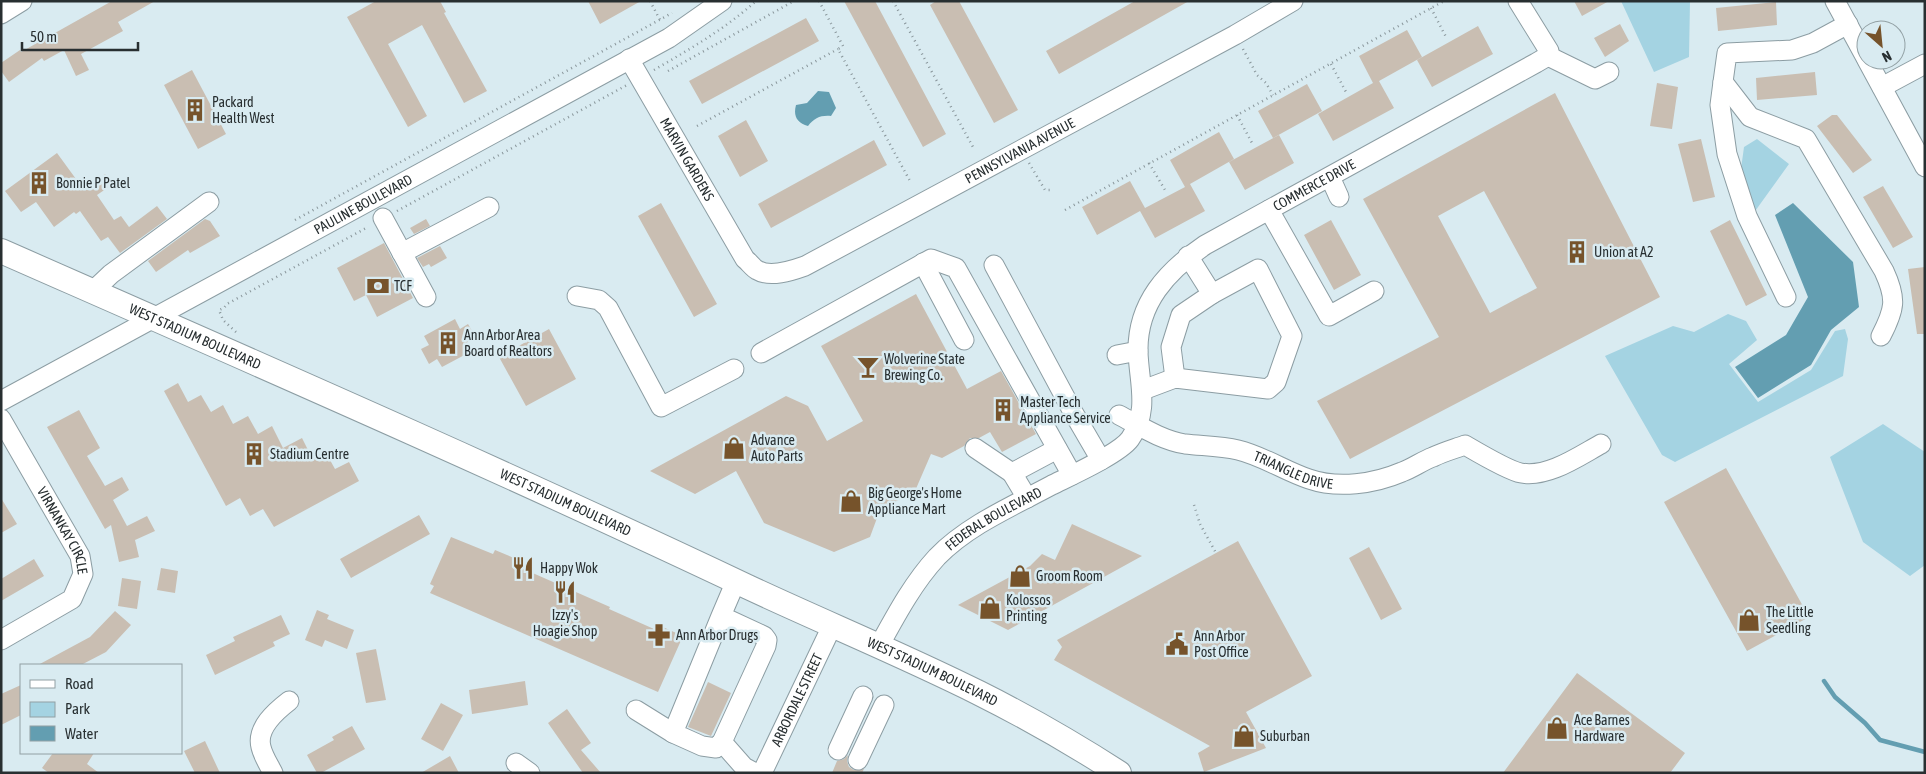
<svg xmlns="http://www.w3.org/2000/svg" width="1926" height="774" viewBox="0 0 1926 774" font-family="'Asap Condensed',sans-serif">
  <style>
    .green { fill: #a4d3e2 }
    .water { fill: #639eb1 }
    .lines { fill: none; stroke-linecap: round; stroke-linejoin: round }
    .stream { stroke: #639eb1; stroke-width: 4.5 }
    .building { fill: #c9beb2; fill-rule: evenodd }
    .minor-casing { stroke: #8c9da3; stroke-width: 21 }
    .major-casing { stroke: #8c9da3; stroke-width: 26 }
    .path { stroke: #89969b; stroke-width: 2.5; stroke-dasharray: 1 4; stroke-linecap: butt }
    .minor { stroke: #fff; stroke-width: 19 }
    .major { stroke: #fff; stroke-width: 24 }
    .labels { text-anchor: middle; stroke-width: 5; stroke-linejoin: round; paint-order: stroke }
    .poi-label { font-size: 14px; fill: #282f31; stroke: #d9ebf1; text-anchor: start }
    .street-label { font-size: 14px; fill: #282f31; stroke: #d9ebf1 }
  </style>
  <rect width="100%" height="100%" fill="#d9ebf1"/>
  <path class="green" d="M1621,1h69l-1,56 -35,15z
    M1757,139l32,25 -36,50 -12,-45 3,-22z
    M1728,314l18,7 11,19 -28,24 29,38 53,-32 24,-39 10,-2 3,10 -5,37 -168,86 -13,-7 -57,-99 68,-30 21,6z
    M1883,424l42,28v113l-15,11 -47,-34 -33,-85z"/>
  <path class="water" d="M818,91l11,1 7,16 -5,8c-10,-1 -17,2 -23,10 -11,-3 -15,-10 -12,-21l11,-2z
    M1793,203l60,59 6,45 -28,23 -20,35 -53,33 -23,-31 51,-32 22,-38 -33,-82z"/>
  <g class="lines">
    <path class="stream" d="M1824,681l11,16 30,26 15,17 45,12"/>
  </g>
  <path class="building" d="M112,1h43l-37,21 5,9 -42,23 8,16 -13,6 -12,-26 -20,11 -2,-3 -33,24 -8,-11v-8l19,-13 1,2z
    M376,1h64l6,11 -2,1 43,78 -23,12 -42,-78 -34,19 39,72 -19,11 -61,-110z
    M588,1h53l-41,23z
    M844,1h31l71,133 -23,13z
    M936,1h23l59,109 -24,13 -64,-118z
    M1135,1h54l-130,73 -13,-23z
    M1574,1h35l-27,15z
    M1776,2l1,23 -59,6 -2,-23z
    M806,18l13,23 -117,63 -13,-23z
    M1620,24l9,17 -24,16 -11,-19z
    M1478,26l15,28 -61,33 -15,-27z
    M1407,30l15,27 -43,24 15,27 -61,33 -15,-27 55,-31 -14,-27z
    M192,70l34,64 -28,15 -34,-64z
    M1815,72l2,23 -60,5 -1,-22z
    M1657,83l21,4 -6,42 -22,-3z
    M1307,84l15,27 -49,27 -15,-27z
    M1555,93l105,204 -310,162 -33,-58 122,-64 -76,-138zM1484,191l53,97 -47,25 -52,-97z
    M1832,115h5l35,45 -19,13 -36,-47z
    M746,120l22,41 -28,16 -22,-41z
    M1219,132l15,27 -44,25 15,27 -50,27 -15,-27 -43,24 -15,-28 48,-26 15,27 40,-21 -15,-27z
    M1279,135l15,28 -49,27 -16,-28z
    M1701,139l14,58 -22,5 -15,-58z
    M874,140l13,25 -116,63 -13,-24z
    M57,153l27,37 21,-16 8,10 -16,11 17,25 7,-4 8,11 28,-21 10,13 -47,34 -12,-16 -7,4 -21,-30 -4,3 -2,-2 -20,15 -18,-25 -15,10 -16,-21z
    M1883,186l30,51 -20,11 -30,-51z
    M661,203l56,101 -23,13 -56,-101z
    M205,219l5,2 10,15 -30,17 -2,-3 -32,22 -8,-11z
    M426,219l4,7 -16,8 -4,-6z
    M1331,220l30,55 -27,15 -30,-55z
    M1730,220l37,75 -21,11 -36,-75z
    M384,243l29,55 -36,19 -11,-22 -12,6 -17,-33z
    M440,246l7,12 -16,9 -2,-3 -6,3 -6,-9z
    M1925,267v67h-8l-9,-65z
    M916,294l51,95 34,-18 35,63 -34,18 -12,-20 -11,6h-9l-6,8 -22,12 -11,-4 -16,37 -35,19 -10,27 -36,15 -70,-29 -28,-52 -41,23 -45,-23 136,-75 22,10 19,35 36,-20 -42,-75z
    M455,319l5,10 8,-5 8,14 -9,4 5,9 -30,16 -5,-8 -8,5 -8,-15 8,-4 -5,-9z
    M549,329l27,50 -50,27 -27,-49z
    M178,383l10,19 13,-7 10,17 12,-7 10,19 15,-8 10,18 14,-8 11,22 19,-10 10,20 13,-7 10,18 14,-7 10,19 -85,46 -11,-18 -13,7 -10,-18 -14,8 -62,-115z
    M79,410l21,38 -13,8 18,30 17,-9 7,13 -16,10 14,26 20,-10 8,15 -20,9 4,17 -20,5 -8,-37 -6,4 -58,-102z
    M1726,468l83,149 -62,34 -83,-149z
    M1,498l16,26 -16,9z
    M419,515l11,19 -79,44 -11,-19z
    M1072,524l70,32 -134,74 -50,-25 72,-39 12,-12 13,6z
    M451,537l42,17 2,-4 26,11 -2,6 91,40 -1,2 45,20 2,-5 27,12 -25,56 -228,-99 4,-7 -4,-2z
    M1238,541l74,135 -66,36 20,36 -62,24 -6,-19 12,-7 -156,-86 8,-13 -5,-7z
    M1369,547l33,62 -21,11 -32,-62z
    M34,559l10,17 -43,25v-22z
    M161,568l17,3 -3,22 -18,-3z
    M122,578l19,3 -4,28 -19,-3z
    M317,610l12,5 -2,4 27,11 -7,19 -22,-9 -3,7 -17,-7z
    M115,611l16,14 -25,27 -25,13h-43l52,-28z
    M281,615l9,19 -17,8 2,4 -60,29 -9,-20 29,-14 -2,-4z
    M376,649l10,51 -20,3 -10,-50z
    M1577,673l108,80 -15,20h-167z
    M525,681l3,24 -56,9 -3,-24z
    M708,682l23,11 -20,43 -23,-9z
    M21,685v30l-20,10v-31z
    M441,703l22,12 -20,36 -22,-12z
    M567,709l24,34 -10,7 20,23h-18l-35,-50z
    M352,726l13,23 -44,24h-4l-10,-18 27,-15 -2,-3z
    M205,741l15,32h-25l-11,-22z
    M53,753h41l-7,11 12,9h-50l-7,-5z
    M848,755l-1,6 2,6 5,3 10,-1 -2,4h-30l5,-12 7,-2z
    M450,756l9,17h-38z"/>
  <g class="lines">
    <defs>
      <g id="minor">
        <path d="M1835,1l31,57"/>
        <path d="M1,14l21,-13"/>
        <path d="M1848,24l-35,19 -21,7 -65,3 -4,29 27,35 56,22 78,132c13,28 11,38 -3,65"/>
        <path d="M1548,56l47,23 14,-7"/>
        <path id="s1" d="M629,59l116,200c4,3 8,9 12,11 13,8 34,1 48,-4l430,-231 58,-34"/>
        <path d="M1867,60l58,107"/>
        <path d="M1723,82l-3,23 7,49 20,62 39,81"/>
        <path d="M1882,87l43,-23"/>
        <path d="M1330,177l9,20"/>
        <path d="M1269,210l60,106 45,-25"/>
        <path d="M383,218l43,79"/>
        <path d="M402,253l87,-46"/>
        <path d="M923,263l41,77"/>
        <path d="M994,265l79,147 28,48"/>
        <path d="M93,291l18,-17 98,-72"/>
        <path d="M577,296l22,4 9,8 53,99 73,-38"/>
        <path d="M761,353l170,-94 25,9 116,207"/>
        <path d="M1117,355l21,-4"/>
        <path d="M1175,378l-4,-31 10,-32 31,-21"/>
        <path d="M1143,390l32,-12 93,11 8,-7 16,-46 -34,-67 -46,25 -24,-38"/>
        <path id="s2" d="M1,401l668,-363 53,-37"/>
        <path id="s3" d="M1119,415c21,11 42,25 66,29 18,2 36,2 53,6 25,6 47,21 71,29 29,10 65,5 93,-7 11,-4 20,-11 31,-15 10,-5 21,-8 32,-12 12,7 44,26 56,28 27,5 58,-17 80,-29"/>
        <path id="s4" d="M1,419l79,137 3,18 -11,25 -71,41"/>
        <path d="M975,448l37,25"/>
        <path d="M1027,498l-15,-25 45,-24"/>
        <path d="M721,616l43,20 3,4 -1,6 -44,96 -6,6 -14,-2 -29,-13 48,-117 15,-35"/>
        <path id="s5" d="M879,646c17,-31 34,-63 58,-89 31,-32 76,-51 115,-72 18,-9 67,-31 78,-46 20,-28 9,-56 8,-87 -1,-49 29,-81 67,-107l331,-182 12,-7 1,-5 -31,-50"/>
        <path d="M636,710l37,23"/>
        <path d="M722,742l22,25 11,6"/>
        <path d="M838,750l25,-54"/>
        <path d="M858,760l26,-55"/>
        <path d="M516,763l14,10"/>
        <path d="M273,773c-4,-8 -10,-17 -12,-26 -5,-19 15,-36 28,-46"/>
        <path id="s6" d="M762,773l70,-147"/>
      </g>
      <g id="major">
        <path id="s7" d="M1,251c250,110 500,219 747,336 77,36 155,68 231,106 48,24 95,51 140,80"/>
      </g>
    </defs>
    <use href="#minor" class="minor-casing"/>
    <use href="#major" class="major-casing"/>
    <path class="path" d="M650,1l10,19
      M819,1l24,45 -5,3 72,132
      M893,1l80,146
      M1431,8l15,29
      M1243,49l14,26 9,8 7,12
      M1331,64l15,28
      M654,70c36,-21 71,-41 102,-69
      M668,71l126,-70
      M1237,115l15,28
      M697,126l141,-77
      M1029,163l16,27h7
      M1149,163l16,27
      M1065,210l379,-209
      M397,211l230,-126
      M295,220l377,-207
      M236,332l-13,-12 -4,-10 5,-2 3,-4 141,-77
      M1194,505l6,19 16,29"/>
    <use href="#minor" class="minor"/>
    <use href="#major" class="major"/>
  </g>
  <defs>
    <symbol id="building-bare" viewBox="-9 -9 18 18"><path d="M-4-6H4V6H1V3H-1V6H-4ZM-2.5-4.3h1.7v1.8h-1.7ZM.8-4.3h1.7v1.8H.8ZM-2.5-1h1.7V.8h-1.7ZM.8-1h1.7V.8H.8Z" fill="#76532b" stroke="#d9ebf1" stroke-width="2.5" paint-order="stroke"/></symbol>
    <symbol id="bank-bare" viewBox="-9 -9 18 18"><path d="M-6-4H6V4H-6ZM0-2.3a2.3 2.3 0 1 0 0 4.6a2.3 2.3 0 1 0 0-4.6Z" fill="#76532b" stroke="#d9ebf1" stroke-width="2.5" paint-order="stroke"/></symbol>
    <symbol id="bar-bare" viewBox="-9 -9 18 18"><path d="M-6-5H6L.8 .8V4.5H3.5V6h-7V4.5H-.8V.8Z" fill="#76532b" stroke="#d9ebf1" stroke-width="2.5" paint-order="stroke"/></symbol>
    <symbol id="shop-bare" viewBox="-9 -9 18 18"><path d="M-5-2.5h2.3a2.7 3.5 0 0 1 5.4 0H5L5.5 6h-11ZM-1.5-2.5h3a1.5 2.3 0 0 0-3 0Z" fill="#76532b" stroke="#d9ebf1" stroke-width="2.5" paint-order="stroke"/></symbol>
    <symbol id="restaurant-bare" viewBox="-9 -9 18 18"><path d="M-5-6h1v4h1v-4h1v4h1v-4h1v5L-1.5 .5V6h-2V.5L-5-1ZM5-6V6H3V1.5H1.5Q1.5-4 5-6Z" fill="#76532b" stroke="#d9ebf1" stroke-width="2.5" paint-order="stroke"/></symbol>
    <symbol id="pharmacy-bare" viewBox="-9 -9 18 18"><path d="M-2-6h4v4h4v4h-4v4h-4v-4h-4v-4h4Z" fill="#76532b" stroke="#d9ebf1" stroke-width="2.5" paint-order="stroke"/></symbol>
    <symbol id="civic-bare" viewBox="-9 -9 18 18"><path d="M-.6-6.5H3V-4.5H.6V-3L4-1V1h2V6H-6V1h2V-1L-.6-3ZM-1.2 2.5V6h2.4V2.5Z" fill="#76532b" stroke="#d9ebf1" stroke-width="2.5" paint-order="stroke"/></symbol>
  </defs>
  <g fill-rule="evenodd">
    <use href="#building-bare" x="179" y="94" width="32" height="32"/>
    <use href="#building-bare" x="23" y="167" width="32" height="32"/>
    <use href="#building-bare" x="1561" y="236" width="32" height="32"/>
    <use href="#bank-bare" x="362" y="270" width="32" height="32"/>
    <use href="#building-bare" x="432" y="327" width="32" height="32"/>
    <use href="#bar-bare" x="852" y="351" width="32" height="32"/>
    <use href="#building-bare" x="987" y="394" width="32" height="32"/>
    <use href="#shop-bare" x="718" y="432" width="32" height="32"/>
    <use href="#building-bare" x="238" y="438" width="32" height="32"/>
    <use href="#shop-bare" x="835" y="485" width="32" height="32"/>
    <use href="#restaurant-bare" x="507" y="552" width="32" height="32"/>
    <use href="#shop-bare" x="1004" y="560" width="32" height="32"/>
    <use href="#restaurant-bare" x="549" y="576" width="32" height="32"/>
    <use href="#shop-bare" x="974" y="592" width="32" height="32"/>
    <use href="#shop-bare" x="1733" y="604" width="32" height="32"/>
    <use href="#pharmacy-bare" x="643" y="619" width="32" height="32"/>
    <use href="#civic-bare" x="1161" y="628" width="32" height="32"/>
    <use href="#shop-bare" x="1541" y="712" width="32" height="32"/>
    <use href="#shop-bare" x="1228" y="720" width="32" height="32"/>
  </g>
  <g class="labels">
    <g class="poi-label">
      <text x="212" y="107">Packard<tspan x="212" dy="16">Health West</tspan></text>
      <text x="56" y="188">Bonnie P Patel</text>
      <text x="1594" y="257">Union at A2</text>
      <text x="394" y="291">TCF</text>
      <text x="464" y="340">Ann Arbor Area<tspan x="464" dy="16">Board of Realtors</tspan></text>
      <text x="884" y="364">Wolverine State<tspan x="884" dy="16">Brewing Co.</tspan></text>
      <text x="1020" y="407">Master Tech<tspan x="1020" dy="16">Appliance Service</tspan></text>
      <text x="751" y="445">Advance<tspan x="751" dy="16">Auto Parts</tspan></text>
      <text x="270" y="459">Stadium Centre</text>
      <text x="868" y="498">Big George's Home<tspan x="868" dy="16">Appliance Mart</tspan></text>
      <text x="540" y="573">Happy Wok</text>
      <text x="1036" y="581">Groom Room</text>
      <text x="1006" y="605">Kolossos<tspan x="1006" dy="16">Printing</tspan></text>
      <text x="1766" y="617">The Little<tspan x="1766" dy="16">Seedling</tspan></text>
      <text x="565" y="620" text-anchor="middle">Izzy's<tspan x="565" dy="16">Hoagie Shop</tspan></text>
      <text x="676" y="640">Ann Arbor Drugs</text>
      <text x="1194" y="641">Ann Arbor<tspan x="1194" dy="16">Post Office</tspan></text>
      <text x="1574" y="725">Ace Barnes<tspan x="1574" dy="16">Hardware</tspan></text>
      <text x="1260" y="741">Suburban</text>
    </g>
    <g class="street-label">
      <text dy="5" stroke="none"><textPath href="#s1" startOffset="541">PENNSYLVANIA AVENUE</textPath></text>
      <text dy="5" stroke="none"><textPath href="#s1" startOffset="116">MARVIN GARDENS</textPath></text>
      <text dy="5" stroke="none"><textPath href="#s5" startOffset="680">COMMERCE DRIVE</textPath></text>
      <text dy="5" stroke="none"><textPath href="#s2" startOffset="412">PAULINE BOULEVARD</textPath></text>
      <text dy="5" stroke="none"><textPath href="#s7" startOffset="212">WEST STADIUM BOULEVARD</textPath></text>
      <text dy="5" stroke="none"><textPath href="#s3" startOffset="185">TRIANGLE DRIVE</textPath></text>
      <text dy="5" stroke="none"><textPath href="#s7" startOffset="618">WEST STADIUM BOULEVARD</textPath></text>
      <text dy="5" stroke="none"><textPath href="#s5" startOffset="175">FEDERAL BOULEVARD</textPath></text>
      <text dy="5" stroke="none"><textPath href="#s4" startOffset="128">VIRNANKAY CIRCLE</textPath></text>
      <text dy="5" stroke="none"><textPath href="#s7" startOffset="1022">WEST STADIUM BOULEVARD</textPath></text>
      <text dy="5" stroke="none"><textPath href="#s6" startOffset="81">ARBORDALE STREET</textPath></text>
    </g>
  </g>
  <rect width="1926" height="774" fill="none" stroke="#282f31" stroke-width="5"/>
  <rect x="20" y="664" width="162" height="90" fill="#d9ebf1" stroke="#92a0a4"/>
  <rect x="30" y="680" width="25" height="8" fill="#ffffff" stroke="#92a0a4"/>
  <text x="65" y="689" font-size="15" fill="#282f31">Road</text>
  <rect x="30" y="702" width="25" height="15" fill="#a4d3e2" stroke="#92a0a4"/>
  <text x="65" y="714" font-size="15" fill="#282f31">Park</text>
  <rect x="30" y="726" width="25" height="15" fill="#639eb1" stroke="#92a0a4"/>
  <text x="65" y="739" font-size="15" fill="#282f31">Water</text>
  <g transform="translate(1881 45) rotate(153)"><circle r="24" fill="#d9ebf1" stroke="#92a0a4"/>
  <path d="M0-4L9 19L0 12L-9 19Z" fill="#76532b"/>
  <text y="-8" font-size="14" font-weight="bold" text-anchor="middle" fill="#282f31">N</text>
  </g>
  <path d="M22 42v8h116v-8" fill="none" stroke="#282f31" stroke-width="2.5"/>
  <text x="30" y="42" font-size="15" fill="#282f31" stroke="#d9ebf1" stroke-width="4" paint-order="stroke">50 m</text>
</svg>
